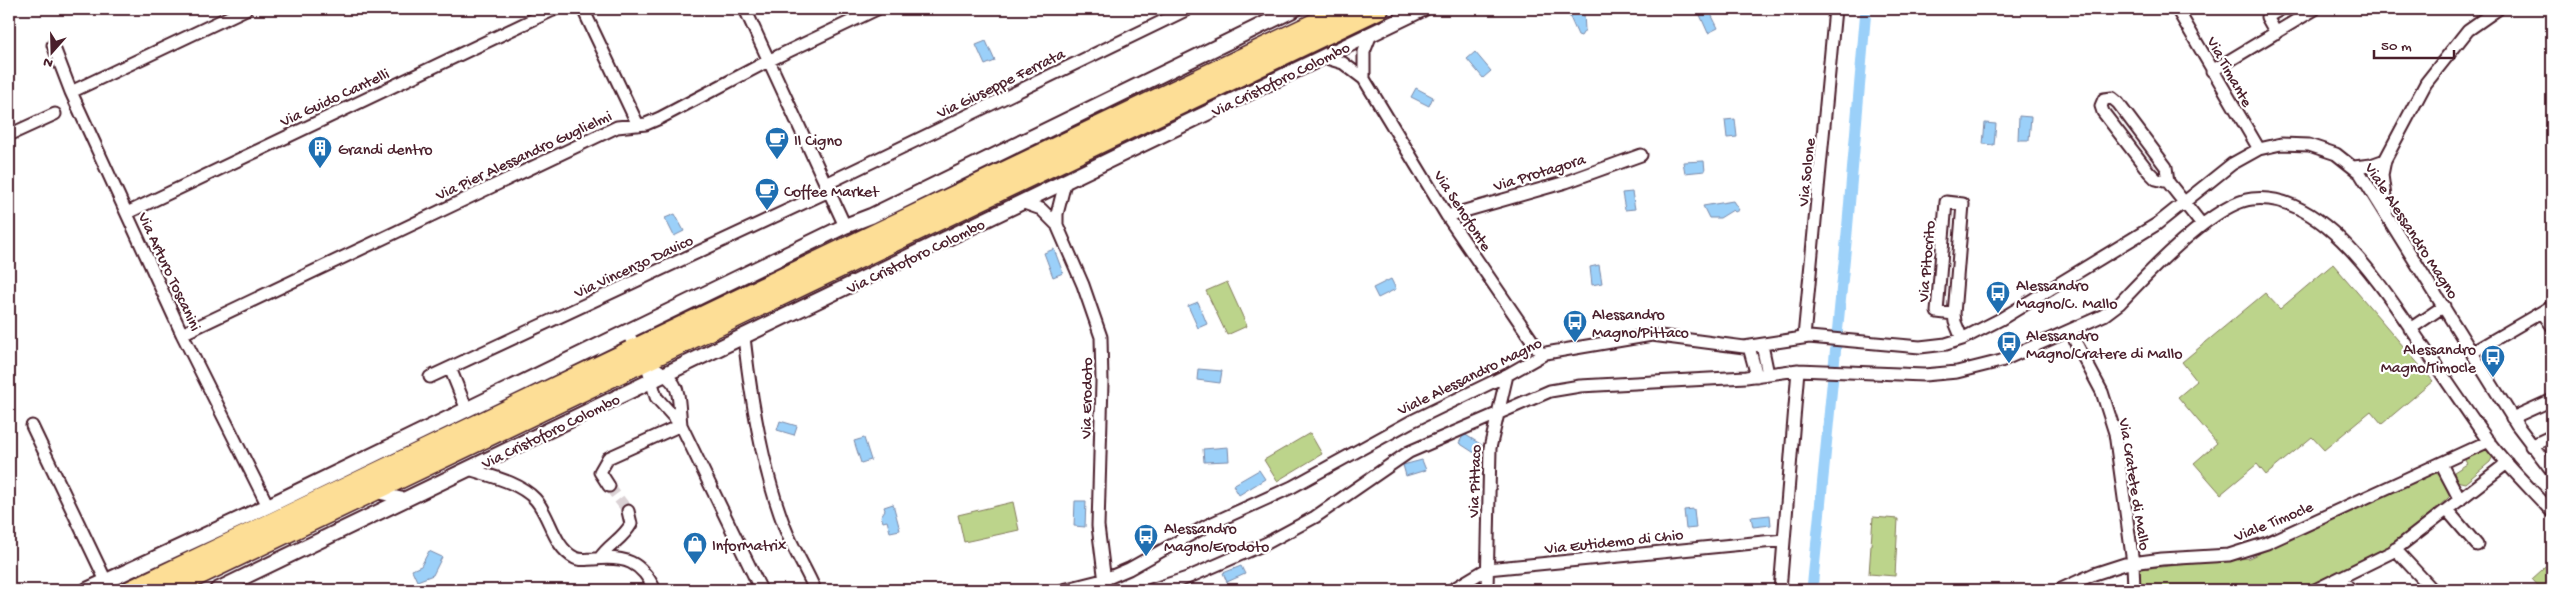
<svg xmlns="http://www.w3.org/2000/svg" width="2561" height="599" viewBox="0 0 2561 599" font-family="'Gochi Hand',sans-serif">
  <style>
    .green { fill: #bcd48b; stroke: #837a5b }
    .water { fill: #9bd0f9; stroke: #7b89a7 }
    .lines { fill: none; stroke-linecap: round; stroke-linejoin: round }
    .canal { stroke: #9bd0f9; stroke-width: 11 }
    .minor-tunnel { stroke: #dbd2d5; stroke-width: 11; stroke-dasharray: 11 5.5; stroke-linecap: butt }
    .minor-casing { stroke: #4a1f2b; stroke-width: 15 }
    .tertiary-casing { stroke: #4a1f2b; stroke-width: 18 }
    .primary-casing { stroke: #4a1f2b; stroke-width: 21 }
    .minor { stroke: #fff; stroke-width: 11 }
    .tertiary { stroke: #fff; stroke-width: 14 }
    .primary { stroke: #fdde96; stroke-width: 18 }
    .labels { text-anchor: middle; stroke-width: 4.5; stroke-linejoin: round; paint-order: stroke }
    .street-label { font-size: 16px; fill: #4a1f2b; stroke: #fff }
    .poi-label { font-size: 16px; fill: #4a1f2b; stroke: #fff; text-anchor: start }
  </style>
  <rect width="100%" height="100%" fill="#fff"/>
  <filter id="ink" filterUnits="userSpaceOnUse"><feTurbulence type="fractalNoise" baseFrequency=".02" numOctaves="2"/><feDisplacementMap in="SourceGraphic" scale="10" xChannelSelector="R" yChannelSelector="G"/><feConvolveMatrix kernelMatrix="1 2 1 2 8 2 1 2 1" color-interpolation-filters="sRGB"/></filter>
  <g filter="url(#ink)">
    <path class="green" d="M2333,264l100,117 -51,43 -11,-13 -47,39 -12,-13 -46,38 -9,-11 -36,30 -27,-31 23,-20 -39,-46 19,-16 -15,-19 83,-69 15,16z
      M1227,282l20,44 -20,9 -21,-44z
      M1310,433l12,21 -45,27 -13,-21z
      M2487,447l6,9 -3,6 -25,21 -9,-2 -2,-9 13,-8 -3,-6z
      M2434,473c10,1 14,15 16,23l-4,4 -55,46 -88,44h-165v-16l2,-5 109,-11z
      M1013,502l6,28 -55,12 -6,-27z
      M1873,517l25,2 -3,57 -26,-2z
      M2552,561v29h-10l-10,-11z"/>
    <path class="water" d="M1579,10l5,4 1,16 -4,6 -3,-1 -9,-20 3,-3z
      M1709,10l9,18 -10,5 -8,-18z
      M986,41l9,20 -10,4 -9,-20z
      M1475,52l16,19 -8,7 -16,-19z
      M1416,88l17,9 -4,9 -18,-9z
      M2019,116l12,1 -2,23h-11z
      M1735,119l2,18 -10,1 -2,-18z
      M1985,123l11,1 -2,21 -11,-1z
      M1704,161l1,10 -20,2 -2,-11z
      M1632,192l3,17 -10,1 -3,-17z
      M1733,201l6,9 -4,2 -2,-2 -13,8h-11l-6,-12z
      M675,214l9,17 -10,5 -9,-18z
      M1054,249l9,24 -10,4 -9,-24z
      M1599,265l3,18 -10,2 -2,-18z
      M1391,279l5,10 -18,9 -5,-10z
      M1198,302l9,22 -9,4 -10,-22z
      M1198,369l24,2 -2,12 -23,-3z
      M780,421l17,5 -3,9 -17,-5z
      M1464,434l18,11 -6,9 -17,-11z
      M864,438l7,22 -10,3 -7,-22z
      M1228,447l1,14 -25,1 -1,-13z
      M1422,460l4,10 -20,6 -3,-11z
      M1259,470l6,9 -26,16 -6,-10z
      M1075,501h11l-1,26 -11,-1z
      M893,504l7,26 -10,2 -3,-11 -4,1 -2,-6 4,-6 -1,-3z
      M1694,509l2,19 -10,1 -2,-19z
      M1770,515l1,10 -18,2 -2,-10z
      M429,551l13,6 -9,18 -16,6 -5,-11 9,-4z
      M1241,566l4,8 -18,8 -4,-9z"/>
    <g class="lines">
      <path class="canal" d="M1812,590l35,-357 19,-224"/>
      <path class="minor-tunnel" d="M609,486l19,25"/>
      <defs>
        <path id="minor" d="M583,9l55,116
          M745,9l100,217
          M2177,9l82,140
          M2276,33l-9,-16 14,-8
          M53,45l18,47 111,242 86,172
          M1323,57l20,6 21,16 83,137 95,139
          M2212,71l103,-62
          M1364,79v-27l7,-18
          M71,92l175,-83
          M9,135l46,-21
          M2385,160l41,-77 42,-53 30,-21
          M2354,167l17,-2 14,-5 -3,15 5,36
          M2168,182l-2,-15 -48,-64 -6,-5 -8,1 -3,7 2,6 46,60 7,7 12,3 34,43
          M826,184l362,-175
          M1024,203l17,6 16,16 26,60 18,52 1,45 -4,144 8,64
          M127,213l428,-204
          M1447,216l119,-34 75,-27
          M1057,225v-11l8,-31
          M2542,312l10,14
          M1954,314l-17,-2 9,-110 17,2 -9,110 1,8 7,17
          M2410,329l34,-23
          M2072,331l4,12 26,49 13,41 18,130 1,27
          M627,333l19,29 10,35 25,28 80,165
          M182,334l435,-207 29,-3 14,-6 110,-58 107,-51
          M744,337c7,64 18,131 41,191 8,21 21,41 30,62
          M1804,337l31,-328
          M1762,345l6,29
          M1749,347l8,29
          M2473,352l79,-46
          M646,362c36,23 31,22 35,63
          M450,368l17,42
          M430,377l399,-186
          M2512,418l40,-18
          M32,426l74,155
          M2531,446l21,-10
          M2441,464l19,36
          M469,469c21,7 50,13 66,30 15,16 18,48 40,59 6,3 12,1 19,1 31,-3 47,2 61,31
          M609,486l-9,-14 8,-14 73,-33
          M374,492l32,7
          M2447,510l30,35
          M2395,549l38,41
          M600,558c8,-13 23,-19 31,-34l-3,-13
          M2340,578l11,12
          M1063,590l40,-10 26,-11 77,-43 86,-39 118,-65 97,-47 39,-22 106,-18 92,12 65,-10 111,10 26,-3 16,-5 39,-20 156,-95 75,-60 27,-15 22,-5 28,1 27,9 24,19 157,252 35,46
          M1151,590l36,-12 80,-35 48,-26 94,-65 141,-61 30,-5 166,-9 52,-7 126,5 33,-3 44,-11 103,-46 16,-12c27,-29 94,-100 132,-104 70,-8 130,88 164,137 24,35 48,71 73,106 19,25 42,47 63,70
          M1452,590l35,-21 297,-29
          M1487,590l3,-142 17,-73
          M1780,590l18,-220
          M2059,590l35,-16 31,-10 37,-5 67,-4 38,-12 222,-102
          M2315,590l77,-38 115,-89"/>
        <path id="tertiary" d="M87,590l181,-84 577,-280 26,-10 424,-207
          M217,590l1206,-581"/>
        <path id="primary" d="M130,590l1213,-581
          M169,590l1211,-581"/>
      </defs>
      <use href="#minor" class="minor-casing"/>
      <use href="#tertiary" class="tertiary-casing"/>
      <use href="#primary" class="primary-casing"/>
      <use href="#minor" class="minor"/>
      <use href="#tertiary" class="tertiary"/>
      <use href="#primary" class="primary"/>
    </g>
  </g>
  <defs>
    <symbol id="cafe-pin" viewBox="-11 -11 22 30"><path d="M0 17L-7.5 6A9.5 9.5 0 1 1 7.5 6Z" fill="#1f6fb2" stroke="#fff"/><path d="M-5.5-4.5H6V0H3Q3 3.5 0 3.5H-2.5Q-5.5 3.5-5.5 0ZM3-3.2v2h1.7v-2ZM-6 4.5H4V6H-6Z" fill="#fff"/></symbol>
    <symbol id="building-pin" viewBox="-11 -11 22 30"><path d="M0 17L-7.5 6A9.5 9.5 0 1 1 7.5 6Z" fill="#1f6fb2" stroke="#fff"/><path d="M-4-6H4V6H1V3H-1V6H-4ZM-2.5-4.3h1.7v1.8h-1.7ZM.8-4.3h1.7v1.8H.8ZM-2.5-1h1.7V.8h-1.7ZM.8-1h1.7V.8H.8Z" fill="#fff"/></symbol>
    <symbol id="bus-pin" viewBox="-11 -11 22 30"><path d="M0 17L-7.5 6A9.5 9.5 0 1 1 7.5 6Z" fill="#1f6fb2" stroke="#fff"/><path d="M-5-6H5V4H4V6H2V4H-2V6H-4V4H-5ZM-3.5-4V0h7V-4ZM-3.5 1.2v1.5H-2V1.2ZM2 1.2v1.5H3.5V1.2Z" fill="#fff"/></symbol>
    <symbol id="shop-pin" viewBox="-11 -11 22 30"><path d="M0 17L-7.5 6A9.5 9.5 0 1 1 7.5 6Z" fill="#1f6fb2" stroke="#fff"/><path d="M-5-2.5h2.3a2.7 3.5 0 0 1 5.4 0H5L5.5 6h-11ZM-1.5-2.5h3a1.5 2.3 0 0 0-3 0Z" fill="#fff"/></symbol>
  </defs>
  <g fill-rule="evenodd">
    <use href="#cafe-pin" x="763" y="125" width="28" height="38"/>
    <use href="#building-pin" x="306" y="134" width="28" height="38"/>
    <use href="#cafe-pin" x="753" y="176" width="28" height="38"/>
    <use href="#bus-pin" x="1984" y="279" width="28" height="38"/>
    <use href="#bus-pin" x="1561" y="308" width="28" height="38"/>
    <use href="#bus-pin" x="1995" y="329" width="28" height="38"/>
    <use href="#bus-pin" x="2479" y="343" width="28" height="38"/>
    <use href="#bus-pin" x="1132" y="522" width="28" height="38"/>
    <use href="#shop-pin" x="681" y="530" width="28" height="38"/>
  </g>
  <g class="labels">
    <g class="street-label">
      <text transform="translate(2231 71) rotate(61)" y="6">Via Timante</text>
      <text transform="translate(1280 78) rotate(-26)" y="6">Via Cristoforo Colombo</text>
      <text transform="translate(1000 82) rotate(-26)" y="6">Via Giuseppe Ferrata</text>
      <text transform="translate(334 96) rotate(-25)" y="6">Via Guido Cantelli</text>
      <text transform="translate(523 154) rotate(-25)" y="6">Via Pier Alessandro Guglielmi</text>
      <text transform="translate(1539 171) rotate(-17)" y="6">Via Protagora</text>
      <text transform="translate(1805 172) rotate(-84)" y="6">Via Solone</text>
      <text transform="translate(1464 210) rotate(57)" y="6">Via Senofonte</text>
      <text transform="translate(2413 230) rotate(57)" y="6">Viale Alessandro Magno</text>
      <text transform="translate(915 255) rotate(-26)" y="6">Via Cristoforo Colombo</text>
      <text transform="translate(1925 261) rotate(-85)" y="6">Via Pitocrito</text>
      <text transform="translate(633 265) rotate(-25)" y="6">Via Vincenzo Davico</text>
      <text transform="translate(171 271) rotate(65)" y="6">Via Arturo Toscanini</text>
      <text transform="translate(1469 375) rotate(-26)" y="6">Viale Alessandro Magno</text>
      <text transform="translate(1085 398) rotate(-89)" y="6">Via Erodoto</text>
      <text transform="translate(550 430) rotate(-26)" y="6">Via Cristoforo Colombo</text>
      <text transform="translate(1473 481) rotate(-88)" y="6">Via Pittaco</text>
      <text transform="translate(2136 484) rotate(81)" y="6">Via Cratete di Mallo</text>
      <text transform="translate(2273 520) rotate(-22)" y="6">Viale Timocle</text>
      <text transform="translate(1614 540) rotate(-6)" y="6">Via Eutidemo di Chio</text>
    </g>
    <g class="poi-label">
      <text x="794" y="145">Il Cigno</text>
      <text x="338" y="154">Grandi dentro</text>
      <text x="784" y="196">Coffee Market</text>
      <text x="2016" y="290">Alessandro<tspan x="2016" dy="18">Magno/C. Mallo</tspan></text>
      <text x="1592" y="319">Alessandro<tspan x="1592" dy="18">Magno/Pittaco</tspan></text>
      <text x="2026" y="340">Alessandro<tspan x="2026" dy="18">Magno/Cratere di Mallo</tspan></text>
      <text x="2476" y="354" text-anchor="end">Alessandro<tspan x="2476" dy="18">Magno/Timocle</tspan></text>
      <text x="1164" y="533">Alessandro<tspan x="1164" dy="18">Magno/Erodoto</tspan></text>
      <text x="712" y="550">InforMatrix</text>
    </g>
  </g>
  <rect width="2561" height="599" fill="none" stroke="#fff" stroke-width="30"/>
  <rect x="15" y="15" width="2531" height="569" fill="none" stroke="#4a1f2b" stroke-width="2" filter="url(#ink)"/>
  <g transform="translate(52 52) rotate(200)" stroke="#ffffff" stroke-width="4" paint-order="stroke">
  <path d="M0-4L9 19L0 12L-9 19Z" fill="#4a1f2b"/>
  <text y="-8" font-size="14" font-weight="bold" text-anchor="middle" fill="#4a1f2b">N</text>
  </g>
  <path d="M2374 50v8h80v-8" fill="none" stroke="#4a1f2b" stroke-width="2.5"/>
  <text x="2381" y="50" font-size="15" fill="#4a1f2b" stroke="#ffffff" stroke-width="4" paint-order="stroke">50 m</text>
</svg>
